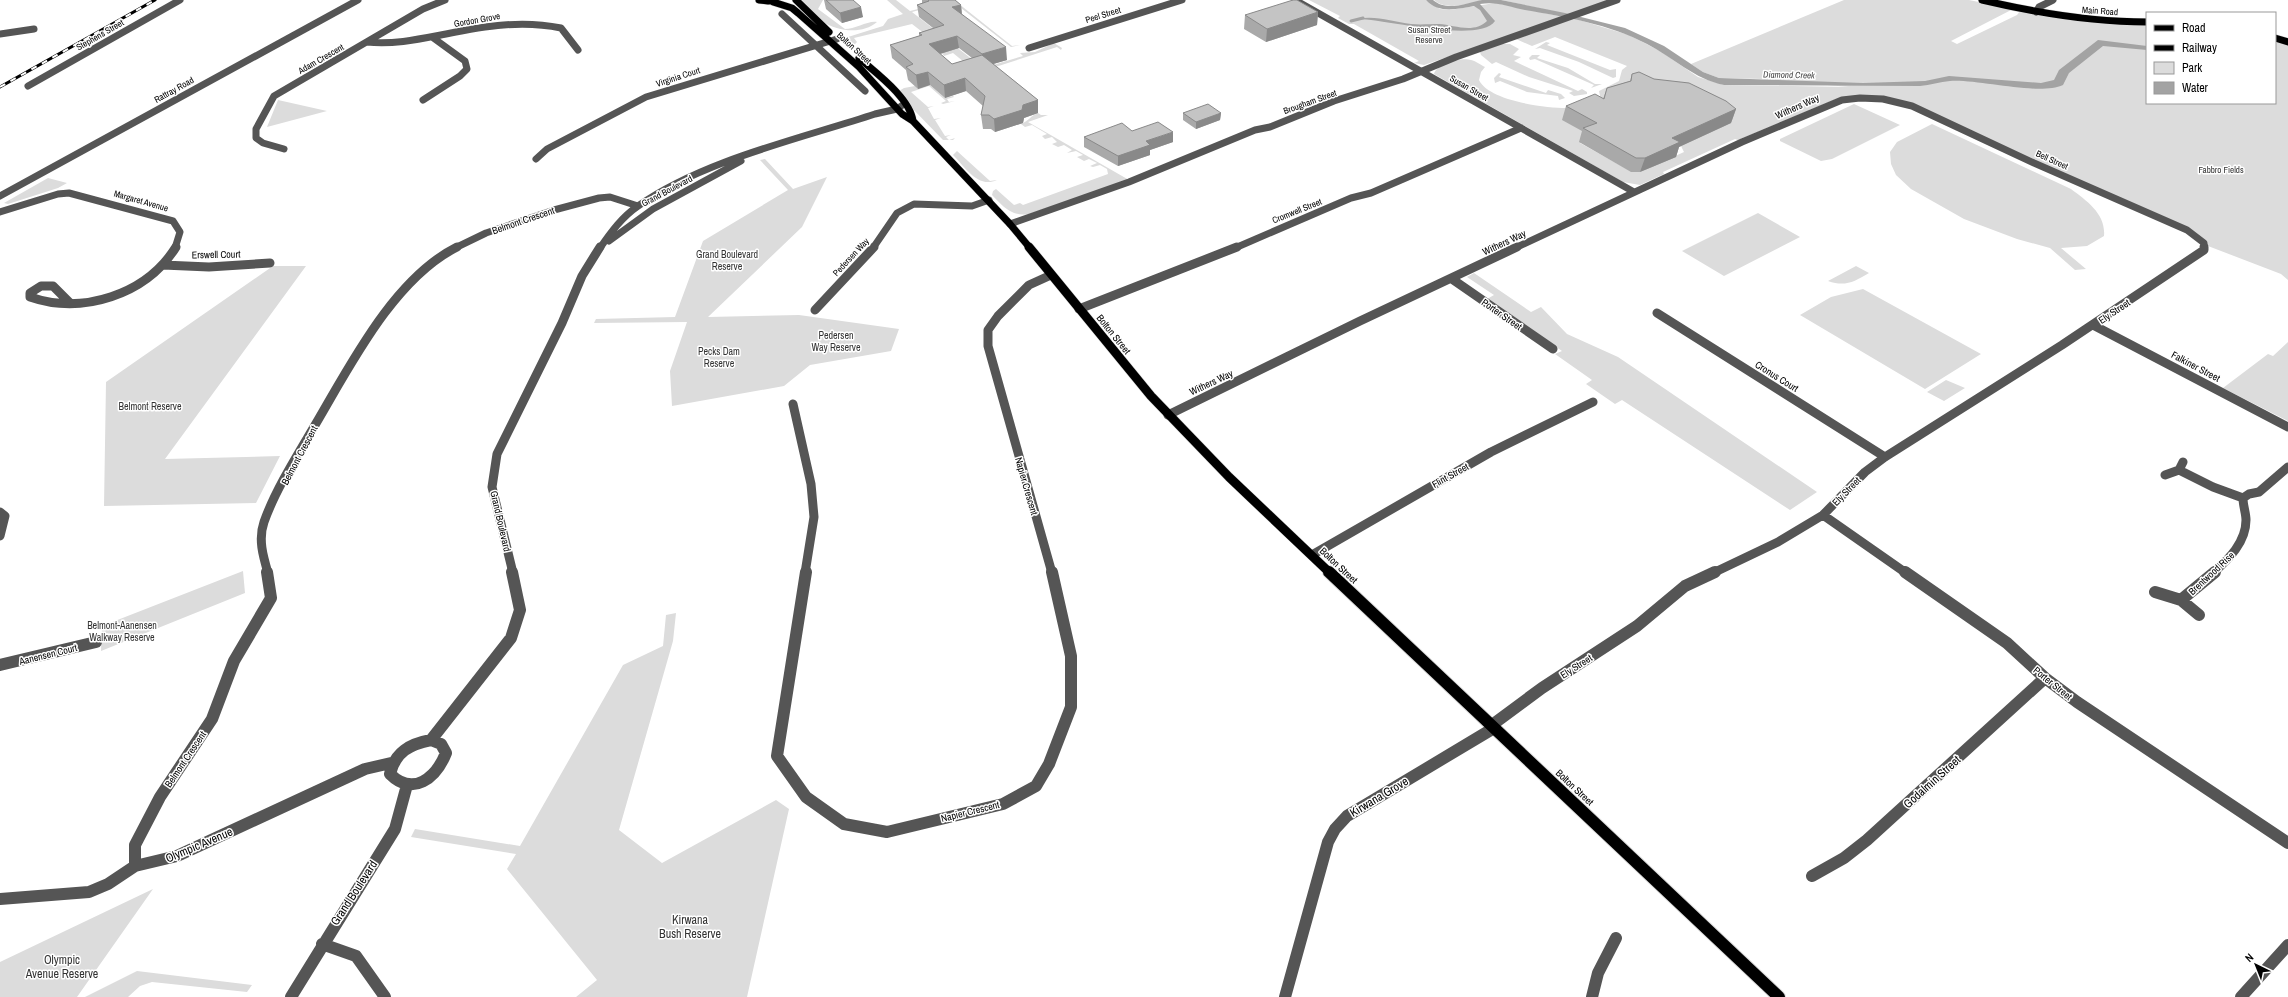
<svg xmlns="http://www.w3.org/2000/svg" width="2288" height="997" viewBox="0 0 2288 997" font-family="'Archivo Narrow',sans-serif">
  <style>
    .green { fill: #dcdcdc }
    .water { fill: #a3a3a3 }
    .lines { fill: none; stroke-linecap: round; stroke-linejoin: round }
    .stream { stroke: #a3a3a3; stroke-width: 3 }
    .major-far2-casing { stroke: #dbdbdb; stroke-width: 8 }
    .major-far1-casing { stroke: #dbdbdb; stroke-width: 10 }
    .major-casing { stroke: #dbdbdb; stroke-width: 14 }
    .minor-far2 { stroke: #555; stroke-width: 7 }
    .minor-far1 { stroke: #555; stroke-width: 9 }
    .minor { stroke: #555; stroke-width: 12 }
    .major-far2 { stroke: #000; stroke-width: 7 }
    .major-far1 { stroke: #000; stroke-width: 9 }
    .major { stroke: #000; stroke-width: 12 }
    .rail-casing { stroke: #000; stroke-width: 3 }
    .rail { stroke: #fff; stroke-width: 2; stroke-dasharray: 6; stroke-linecap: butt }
    .wall { fill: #a9a9a9; fill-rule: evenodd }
    .shaded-wall { fill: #898989 }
    .building { fill: #c4c4c4; stroke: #898989 }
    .labels { text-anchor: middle; stroke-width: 3; stroke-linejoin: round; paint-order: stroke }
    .far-street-label { font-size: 9px; fill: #000; stroke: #fff }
    .far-park-label { font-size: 9px; fill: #333; stroke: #fff }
    .far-water-label { font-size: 9px; font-style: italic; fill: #444; stroke: #fff }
    .street-label { font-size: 10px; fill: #000; stroke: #fff }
    .park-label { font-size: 10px; fill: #333; stroke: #fff }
    .near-street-label { font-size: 12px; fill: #000; stroke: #fff }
    .near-park-label { font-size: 12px; fill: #333; stroke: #fff }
  </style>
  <rect width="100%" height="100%" fill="#fff"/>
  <path class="green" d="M802,0h21l-5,9 27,20c10,0 24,-9 32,-7 -22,19 -65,3 -75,-22z
    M887,0h9l14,11 44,-11 58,46 8,-1 -9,2 -59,-46 -40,11 71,56 40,-12 -3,-3 15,-1 19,-9 8,5 -1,2 -4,-3 -71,23 -11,1 -22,-18 -9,3 -10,-15 -22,-17 -58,14 3,4 -2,2h-9l-2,-4 4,-3 35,-11 5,-7 15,-5z
    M1309,0h117l14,9 10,1 45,-7 69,14 -140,48 -10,-2 5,-2 -65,-37h-5l-11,-6 2,-2z
    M1434,0h49c-15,4 -37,11 -49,0z
    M1501,0h110l-40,15z
    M1844,0h125l44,9 -62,32 6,3 60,-29 3,-4 127,13v79h128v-63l13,4v236l-7,-6 -73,-28 -3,-4 -295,-138 -74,-5 -98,41 -3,-1 -72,33 1,2 -24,11 -17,-3 -189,-108c3,-11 28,-17 37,-14 5,1 10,5 14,7l-4,5 -2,8c10,21 66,28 87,28l26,29 -12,6 52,29h8l44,-20 -3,-6 51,-24 -10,-4 -121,-17 -2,-10 20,-10 3,-11 5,-4 -72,-29 -23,9 -16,-7 54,-21 6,1 53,16 31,16 38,26 26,8 125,2 -86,-8 -44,-1 -16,-6 -12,-8z
    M1546,42l4,1 -3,2 63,25 6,-1v8l-3,1 -34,-16 -39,-14 -5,1z
    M1501,44h9l9,5 -6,6 8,2 -7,4 64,30 4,-2 5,3v2l-13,2 -5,-3 4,-2 -44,-14 -33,-15 -4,2 -11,-9 -1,-3z
    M1532,55h8l-3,3 31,10 27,16h7l-11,4 3,-3 -59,-26 -5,1 -1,-2z
    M1499,73l2,1 -2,3 47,16 2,-3 13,4 4,4 -6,2 -1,-4 -31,-4 -27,-11 -5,2 -1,-5z
    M930,85l15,13 8,-2 1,1 -7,2 2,3 6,-1 -12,3 -2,-1 5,-2 -17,-15 -18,6 17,15 6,-1 -6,2 6,11 7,-1 -6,2 10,16 6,-1 -5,2 3,3 6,-2 -2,2h-10l-34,-35 1,-2 -11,-12 5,-3 11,-2 3,3z
    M278,100l49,11 -60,16z
    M1854,104l46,21 -68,34 -11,2 -41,-20v-2z
    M1038,113l3,2h7l-20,7 101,58 -100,34c-18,3 -26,-8 -37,-19l1,-4 3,-2 18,16 6,-2 3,2 85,-31 -1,-5 -7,-4 -7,2 -3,-1 7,-3 -8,-4 -5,2 -7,-4 6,-2 -7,-4 -9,2 5,-3 -8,-5 -6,2 -6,-3 5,-2 -5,-5 -7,2 -3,-3 5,-2 -15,-9 -7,2 -4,-3c8,-3 10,-9 17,-11z
    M1932,124l139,65c16,12 35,25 33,47l-17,10 -26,2 25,21 -11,1 -25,-22 -33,-9 -53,-20 -53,-30 -15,-14 -5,-11 -1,-12 7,-10z
    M957,151l33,30 7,-1c-19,9 -32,-13 -44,-25z
    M765,159l28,30 34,-12 -25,50 -94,90 91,-2 100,14 -8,22 -81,14 -26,21 -112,20 -2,-35 17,-49 -93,1 2,-4 79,-2 28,-76 85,-51 -28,-30z
    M48,178l19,5 -9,5 -50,16 -4,-1z
    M1758,213l42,24 -76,39 -42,-25z
    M273,266h33l-141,193 115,-3 -24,47 -152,3 2,-124z
    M1856,266l13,7c-15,9 -24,14 -41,8z
    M1474,273l57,39 10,-5 26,27 51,23 199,135 -27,18 -168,-110 -7,4 -29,-20 6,-4 -37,-26 7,-3 -75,-52 7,-4 -27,-18z
    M1863,289l118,65 -56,35 -125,-74 31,-18z
    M2288,342v79l-65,-33 45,-34 5,2z
    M1946,380l19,8 -21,13 -17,-9z
    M243,571l2,22 -144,58 1,-25z
    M676,613l-3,28 -54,189 43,33 114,-63 13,9 -42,188h-171l21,-17 -90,-111 9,-15 -105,-17 4,-8 105,17 103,-181 40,-19 3,-31z
    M153,889l-76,108h-77v-35z
    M137,971l115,14 -5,7 -95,-10 -12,4 -12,11h-43z"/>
  <path class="water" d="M1426,0h7c14,12 33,3 49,0 6,0 13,0 19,0l64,13 60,15 39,18 39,26 16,6 144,5 62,-2 24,-5 92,7 13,-3 5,-10 39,-30 49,6v4l-44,-4 -34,27 -6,12c-25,11 -84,-6 -113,-4 -10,1 -20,4 -30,5l-196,-1c-30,-6 -50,-27 -77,-41 -38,-20 -81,-27 -122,-34 -16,-3 -28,-9 -45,-6l15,17c-15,23 -111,-2 -137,-2 17,-4 35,3 53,5 9,1 19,0 28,0 15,1 35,10 48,-3l-7,-11 -6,-4c-17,3 -35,8 -48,-6z"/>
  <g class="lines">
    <path class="stream" d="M1351,21l12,-3"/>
    <defs>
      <path id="major-far2" d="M759,0l9,1
        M796,0l33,32
        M1982,0c55,13 109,22 165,22
        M773,2l19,6 6,5 61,54 43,47 11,7 97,103 20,24
        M2275,38l13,4
        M859,58c17,15 51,40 54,63"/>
      <path id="major-far1" d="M1029,247l122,149 78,81 101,96"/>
      <path id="major" d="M1329,572l450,425"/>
    </defs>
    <use href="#major-far2" class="major-far2-casing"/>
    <use href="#major-far1" class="major-far1-casing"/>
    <use href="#major" class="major-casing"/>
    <path class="minor-far2" d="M1295,0l339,192
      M2036,12l3,-5 14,-7
      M782,14l83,77
      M0,34l34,-5
      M367,42c26,3 53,-3 79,-8 39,-8 76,-14 115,-6l17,22
      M1029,48l153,-48
      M28,86l152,-86
      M423,100l37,-24 7,-7 -2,-8 -33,-24
      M284,149l-21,-6 -7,-5v-9l18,-33 149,-87 22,-9
      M536,159l11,-10 99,-52 191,-58
      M0,196l358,-196
      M0,212l58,-18 11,-1 104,28 7,11 -5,16
      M1010,224l119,-42 126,-52 15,-3 64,-26 69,-22 53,-22 161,-57
      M609,241l44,-32 88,-48
      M455,248l31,-15 68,-23 45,-12 11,-1 28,9
      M600,248c11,-16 22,-31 38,-42 66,-46 161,-67 237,-92l22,-5 7,-5
      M873,248l24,-35 17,-9 58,2 17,-6
      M1235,248l116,-50 20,-5 150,-65
      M1515,248l227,-106 100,-42 18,-2 23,1 29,7 122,57 153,67 17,13v5"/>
    <path class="minor-far1" d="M163,265l46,2 61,-4
      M1051,275l-22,10 -31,31 -10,14v16l64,227
      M1452,279l101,70
      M70,303l-17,-17h-12l-11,7v4c52,18 116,-2 146,-50
      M1079,309l158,-62
      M815,310l59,-63
      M1657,313l228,144
      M2093,325l195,102
      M793,404l18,80 3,33 -9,56
      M1168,415l192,-94 157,-74
      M2179,470l34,17 30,11
      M2165,475l14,-5 4,-8
      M0,512l5,4 -5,20
      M1823,515l83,58
      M1312,555l179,-103 102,-50
      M268,573c-5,-17 -10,-34 -4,-51 12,-34 36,-71 54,-102 34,-58 77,-142 139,-173
      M513,573l-21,-86 5,-33 65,-131 20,-47 18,-29
      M1713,573l65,-31 45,-27 42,-43 20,-15 177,-112 142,-95v-3
      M2213,573c16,-14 33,-31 33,-53 0,-7 -3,-14 -3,-22l6,-4 10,-2 29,-25"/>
    <path class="minor" d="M806,572l-29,184 29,41 38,27 43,8 116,-28 33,-18 13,-22 22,-57v-51l-19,-84
      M1905,572l102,71 38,35 32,24 211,141
      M2155,592l26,8 18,15
      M2181,600l34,-28
      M0,665l96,-23
      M1492,725l50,-37 95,-62 48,-40 30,-14
      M431,740l80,-102 9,-28 -8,-38
      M431,740l10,4 5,9c-10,25 -33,44 -56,21 5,-22 20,-30 41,-34z
      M135,866v-21l25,-48 52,-78 22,-58 37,-63 -4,-26
      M1812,876l32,-18 23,-18 178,-162
      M0,899l89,-7 19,-8 27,-18 42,-10 188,-87 26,-6
      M322,944l34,12 29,41
      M291,997l104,-168 12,-44
      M1285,997l43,-155 7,-13 12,-13 147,-88
      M1592,997l6,-24 18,-35
      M2241,997l47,-52"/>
    <use href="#major-far2" class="major-far2"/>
    <use href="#major-far1" class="major-far1"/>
    <use href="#major" class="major"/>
    <defs>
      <path id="rail" d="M0,87l155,-87"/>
    </defs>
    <use href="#rail" class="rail-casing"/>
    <use href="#rail" class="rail"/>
  </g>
  <path class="wall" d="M824,0h29l10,17 -21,6 -16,-14z
    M922,0h33l6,5 1,9 45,46 -14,4 45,36v13l-14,5 -1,5 -28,9 -4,-3h-8l-2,-14 2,-9 -17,-15 -21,7 -15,-13 -12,4 -10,-9 -2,-10 -14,-12 -2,-13 29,-9v-3l14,-5 -14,-11 -2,-12 5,-2zM959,48l13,10 -20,6 -12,-10z
    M1318,12l-1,13 -51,17 -22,-13 1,-14z
    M1632,74l22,5 82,30 -5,14 -52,24 -3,10 -36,15h-9l-52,-30 3,-11 -20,-11 4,-14 37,-7 4,-11 23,-7z
    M1183,113h38l-1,7 -24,9 -13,-9z
    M1132,131l41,11 -23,8v5l-32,11 -34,-19v-10z"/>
  <path class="shaded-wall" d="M961,5l1,12 -10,-10z
    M861,7l2,10 -21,6 -2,-10z
    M1318,12l-1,13 -51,17 1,-13z
    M957,36l2,12 -29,9 -1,-13z
    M1006,47l1,13 -24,7 -1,-13z
    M928,72l2,13 -12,4 -2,-14z
    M965,78l1,13 -21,7 -1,-13z
    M1038,100v13l-14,5 -1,5 -28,9 -1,-13 29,-14z
    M1736,109l-5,14 -52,24 -3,10 -36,15 5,-14 27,-20z
    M1221,113l-1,7 -24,9v-7z
    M1173,132v10l-23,8v5l-32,11v-10l28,-15z"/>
  <path class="building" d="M826,0h27l8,7 -21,6z
    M928,0h27l6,5 -9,2 54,40 -24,7 -25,-18 -28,8 23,20 30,-9 56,45 -15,5 -1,5 -28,9 -5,-4h-8l4,-19 -20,-18 -21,7 -16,-13 -12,3 -10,-8 7,-3 -23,-19 32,-10 -3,-2 25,-8 -27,-20 12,-4z
    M1293,0h4l21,12 -51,17 -22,-14z
    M1639,72l15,7 35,4 37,18 10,8 -64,29 8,4 -35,16h-9l-53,-30 14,-5 -31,-17 29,-12 9,5 3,-11 24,-7 1,-7z
    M1208,104l13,9 -25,9 -13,-9z
    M1158,122l15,10 -27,9 4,4 -32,11 -34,-19 38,-14 10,8z"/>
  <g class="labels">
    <g class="far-street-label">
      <text transform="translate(2100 11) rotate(4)" y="3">Main Road</text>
      <text transform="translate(1103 15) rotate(-17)" y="3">Peel Street</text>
      <text transform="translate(477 20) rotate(-10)" y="3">Gordon Grove</text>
      <text transform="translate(100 35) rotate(-30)" y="3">Stephens Street</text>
      <text transform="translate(854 48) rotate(42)" y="3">Bolton Street</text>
      <text transform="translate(321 59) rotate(-30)" y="3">Adam Crescent</text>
      <text transform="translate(678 77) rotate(-18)" y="3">Virginia Court</text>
      <text transform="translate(1469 88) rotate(30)" y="3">Susan Street</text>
      <text transform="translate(174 90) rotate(-29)" y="3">Rattray Road</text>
      <text transform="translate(1310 102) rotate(-20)" y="3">Brougham Street</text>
      <text transform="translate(2052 160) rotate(24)" y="3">Bell Street</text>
      <text transform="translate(667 191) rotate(-28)" y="3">Grand Boulevard</text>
      <text transform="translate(141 201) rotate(16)" y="3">Margaret Avenue</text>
      <text transform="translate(1297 211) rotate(-22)" y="3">Cromwell Street</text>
      <text transform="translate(851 257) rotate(-47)" y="3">Pedersen Way</text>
    </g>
    <g class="far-park-label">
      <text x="1429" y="33">Susan Street<tspan x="1429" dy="10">Reserve</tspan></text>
      <text x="2221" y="173">Fabbro Fields</text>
    </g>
    <g class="far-water-label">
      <text transform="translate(1789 75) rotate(1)" y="3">Diamond Creek</text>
    </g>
    <g class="street-label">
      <text transform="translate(1797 106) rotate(-24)" y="4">Withers Way</text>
      <text transform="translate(523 220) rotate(-19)" y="4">Belmont Crescent</text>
      <text transform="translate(1504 242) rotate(-25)" y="4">Withers Way</text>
      <text transform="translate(216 254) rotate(-1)" y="4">Erswell Court</text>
      <text transform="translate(2114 311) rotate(-34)" y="4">Ely Street</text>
      <text transform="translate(1502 314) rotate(35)" y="4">Porter Street</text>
      <text transform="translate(1114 334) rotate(51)" y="4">Bolton Street</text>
      <text transform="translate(2196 366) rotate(28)" y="4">Falkiner Street</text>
      <text transform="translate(1777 376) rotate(32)" y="4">Cronus Court</text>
      <text transform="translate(1211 382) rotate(-25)" y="4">Withers Way</text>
      <text transform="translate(299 455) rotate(-62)" y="4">Belmont Crescent</text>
      <text transform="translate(1450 475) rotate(-29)" y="4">Flint Street</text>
      <text transform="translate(1027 486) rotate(74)" y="4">Napier Crescent</text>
      <text transform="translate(1846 491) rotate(-46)" y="4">Ely Street</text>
      <text transform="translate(501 521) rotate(77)" y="4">Grand Boulevard</text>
      <text transform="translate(1339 565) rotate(43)" y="4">Bolton Street</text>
      <text transform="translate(2211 573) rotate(-43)" y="4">Brentwood Rise</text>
      <text transform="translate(48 654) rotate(-14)" y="4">Aanensen Court</text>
      <text transform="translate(1576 666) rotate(-33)" y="4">Ely Street</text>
      <text transform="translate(2053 683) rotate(39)" y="4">Porter Street</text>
      <text transform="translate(185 759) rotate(-56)" y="4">Belmont Crescent</text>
      <text transform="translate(1575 787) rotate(43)" y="4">Bolton Street</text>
      <text transform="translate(970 811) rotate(-14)" y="4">Napier Crescent</text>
    </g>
    <g class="park-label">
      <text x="727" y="258">Grand Boulevard<tspan x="727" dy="12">Reserve</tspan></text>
      <text x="836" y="339">Pedersen<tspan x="836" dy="12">Way Reserve</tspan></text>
      <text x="719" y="355">Pecks Dam<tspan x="719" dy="12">Reserve</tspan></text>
      <text x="150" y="410">Belmont Reserve</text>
      <text x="122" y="629">Belmont-Aanensen<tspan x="122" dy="12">Walkway Reserve</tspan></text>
    </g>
    <g class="near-street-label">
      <text transform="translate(1932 782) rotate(-42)" y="4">Godalmin Street</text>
      <text transform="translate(1379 797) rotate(-31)" y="4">Kirwana Grove</text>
      <text transform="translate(199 845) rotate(-23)" y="4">Olympic Avenue</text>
      <text transform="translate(354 893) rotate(-57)" y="4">Grand Boulevard</text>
    </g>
    <g class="near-park-label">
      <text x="690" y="924">Kirwana<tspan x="690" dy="14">Bush Reserve</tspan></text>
      <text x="62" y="964">Olympic<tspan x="62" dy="14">Avenue Reserve</tspan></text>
    </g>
  </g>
  <rect x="2146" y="12" width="130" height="92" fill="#ffffff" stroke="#999999"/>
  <rect x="2154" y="25" width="20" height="6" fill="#000000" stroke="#999999"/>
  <text x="2182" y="32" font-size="12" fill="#000000">Road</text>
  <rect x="2154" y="45" width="20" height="6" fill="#000000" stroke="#999999"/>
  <text x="2182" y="52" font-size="12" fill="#000000">Railway</text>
  <rect x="2154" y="62" width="20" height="12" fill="#dcdcdc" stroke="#999999"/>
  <text x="2182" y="72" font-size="12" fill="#000000">Park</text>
  <rect x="2154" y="82" width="20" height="12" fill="#a3a3a3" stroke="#999999"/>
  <text x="2182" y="92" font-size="12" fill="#000000">Water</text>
  <g transform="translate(2256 965) rotate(317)" stroke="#ffffff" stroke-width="3" paint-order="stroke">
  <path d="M0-3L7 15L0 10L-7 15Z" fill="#000000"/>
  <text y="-6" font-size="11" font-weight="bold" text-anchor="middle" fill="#000000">N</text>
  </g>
</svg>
